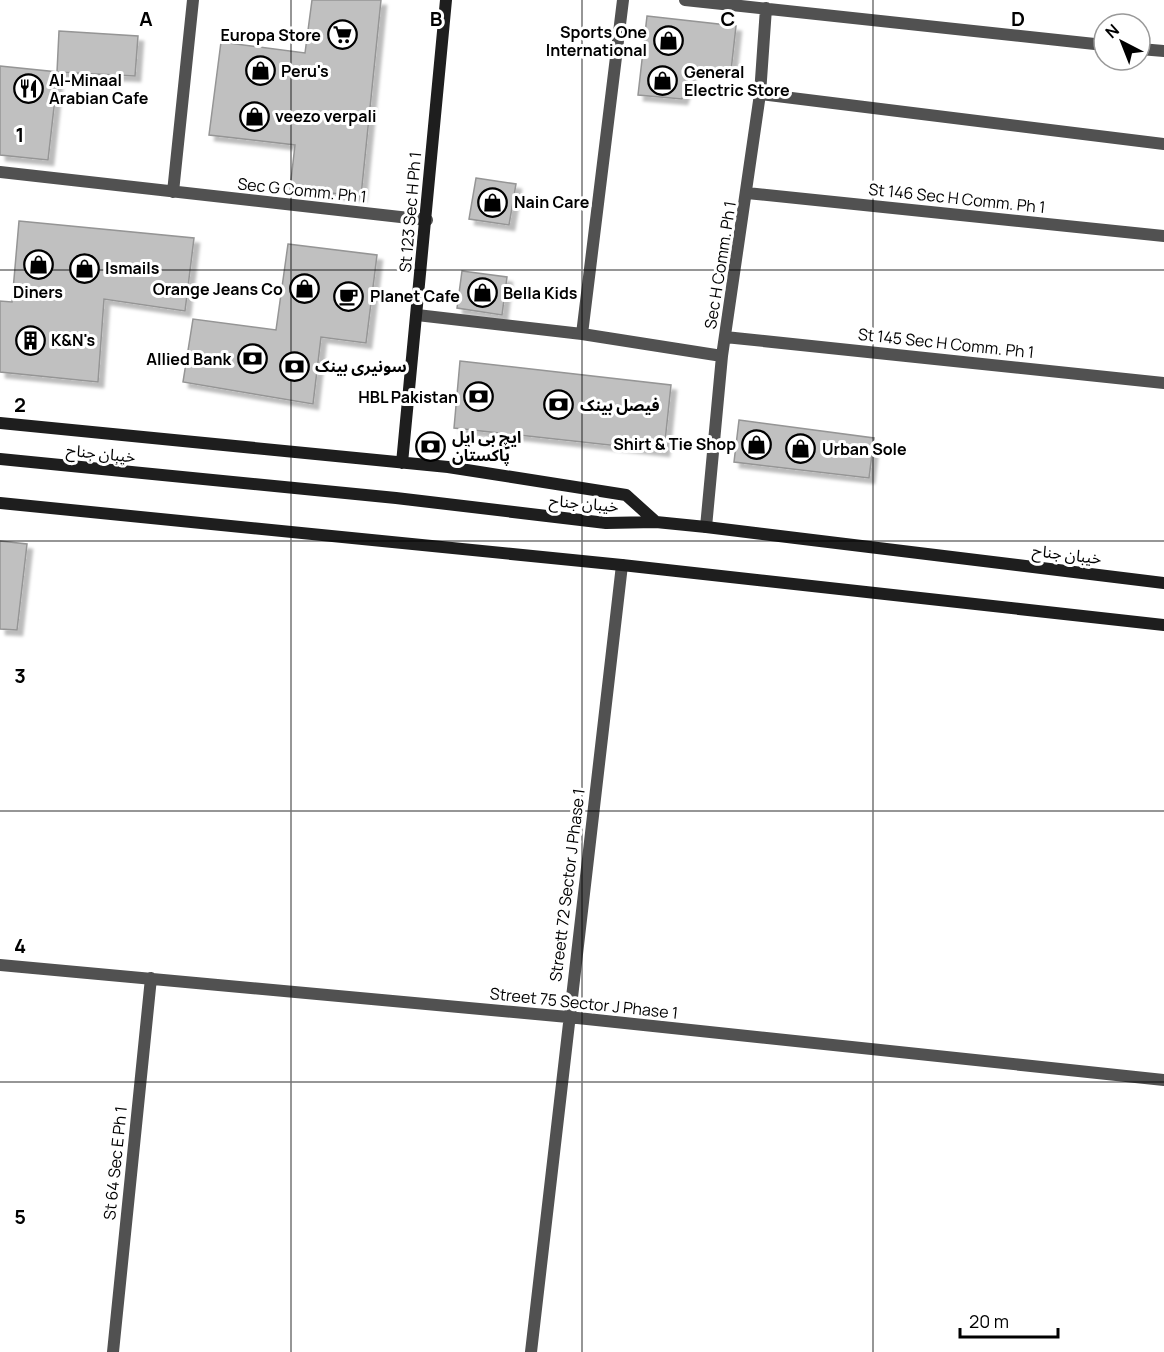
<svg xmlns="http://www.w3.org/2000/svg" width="1164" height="1352" viewBox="0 0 1164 1352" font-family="Manrope,'Noto Sans Arabic',sans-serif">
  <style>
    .building { fill: #c0c0c0; stroke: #959595; stroke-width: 1.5; filter: url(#shadow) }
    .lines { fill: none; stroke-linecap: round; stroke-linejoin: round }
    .lane { stroke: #515151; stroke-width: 12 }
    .street { stroke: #515151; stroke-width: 12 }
    .secondary { stroke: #1e1e1e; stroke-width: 12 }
    .grid { fill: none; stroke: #000; stroke-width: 1.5; stroke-opacity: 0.55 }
    .labels { text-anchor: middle; stroke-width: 6; stroke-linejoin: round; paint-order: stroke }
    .poi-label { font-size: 16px; font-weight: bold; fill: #000; stroke: #fff; text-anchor: start }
    .street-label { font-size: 16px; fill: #000; stroke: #fff }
    .grid-label { font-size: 20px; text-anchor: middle; font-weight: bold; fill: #000; stroke: #fff; stroke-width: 6; stroke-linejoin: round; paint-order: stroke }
  </style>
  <defs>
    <filter id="shadow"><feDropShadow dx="5.5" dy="5.5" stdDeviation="1.5" flood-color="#0004"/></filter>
  </defs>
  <rect width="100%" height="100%" fill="#fff"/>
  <path class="building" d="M312,0h69l-20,196 -71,-7 5,-44 -86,-10 12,-93 84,11z
    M647,16l89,10 -5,45 -39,-4 -10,32 -44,-4z
    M59,31l79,5 -3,40 -78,-4z
    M0,66l58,6 -10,88 -48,-5z
    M476,178l40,6 -7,41 -40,-6z
    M19,221l175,17 -9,73 -81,-12 -6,83 -98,-10v-71l12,1z
    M288,244l89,11 -11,88 -45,-6 -8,67 -130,-22 10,-63 83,11z
    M462,271l45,6 -5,38 -45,-7z
    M460,361l211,24 -7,66 -210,-23z
    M739,420l135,18 -5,40 -135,-16z
    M0,541l27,3 -10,86 -17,-1z"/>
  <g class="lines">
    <path class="lane" d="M760,94l404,50"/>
    <path class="street" d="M685,0l419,45
      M1140,49l24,2
      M0,172l427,48
      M173,192l20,-192
      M747,193l417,43
      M417,315l165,19 140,22
      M582,334l41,-334
      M725,337l439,46
      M706,527l16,-171 38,-262 6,-86
      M0,965l568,52 596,63
      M113,1352l38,-374
      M531,1352l91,-787"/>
    <path class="secondary" d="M0,423l448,44 178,28 30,27
      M0,459l396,39 210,25 50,-1 50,5 458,56
      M402,463l44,-463
      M0,503l622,62 542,60"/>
  </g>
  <path class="grid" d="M291,0v1352M582,0v1352M873,0v1352M0,270h1164M0,541h1164M0,811h1164M0,1082h1164"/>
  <defs>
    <symbol id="supermarket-ring" viewBox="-11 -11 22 22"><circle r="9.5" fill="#fff" stroke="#000" stroke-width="1.5"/><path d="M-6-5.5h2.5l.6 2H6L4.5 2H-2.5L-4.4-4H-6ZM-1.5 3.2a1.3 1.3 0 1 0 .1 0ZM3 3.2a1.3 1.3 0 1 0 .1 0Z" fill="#000"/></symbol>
    <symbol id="shop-ring" viewBox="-11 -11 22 22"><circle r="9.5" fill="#fff" stroke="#000" stroke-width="1.5"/><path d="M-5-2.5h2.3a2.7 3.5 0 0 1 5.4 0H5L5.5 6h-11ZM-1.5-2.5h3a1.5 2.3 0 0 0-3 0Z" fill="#000"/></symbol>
    <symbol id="restaurant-ring" viewBox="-11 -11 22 22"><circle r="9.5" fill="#fff" stroke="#000" stroke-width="1.5"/><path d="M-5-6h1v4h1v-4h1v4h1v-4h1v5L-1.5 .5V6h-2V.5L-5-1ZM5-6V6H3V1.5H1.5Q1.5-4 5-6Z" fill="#000"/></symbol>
    <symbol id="cafe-ring" viewBox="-11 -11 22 22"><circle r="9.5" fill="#fff" stroke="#000" stroke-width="1.5"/><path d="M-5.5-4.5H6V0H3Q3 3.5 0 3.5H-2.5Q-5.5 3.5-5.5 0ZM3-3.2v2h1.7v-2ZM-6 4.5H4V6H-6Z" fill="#000"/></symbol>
    <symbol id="building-ring" viewBox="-11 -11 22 22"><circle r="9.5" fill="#fff" stroke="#000" stroke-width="1.5"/><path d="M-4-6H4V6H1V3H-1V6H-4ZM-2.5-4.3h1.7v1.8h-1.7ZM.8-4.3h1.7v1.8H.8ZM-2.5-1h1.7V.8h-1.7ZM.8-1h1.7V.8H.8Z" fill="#000"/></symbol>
    <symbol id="bank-ring" viewBox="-11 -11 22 22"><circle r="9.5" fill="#fff" stroke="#000" stroke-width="1.5"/><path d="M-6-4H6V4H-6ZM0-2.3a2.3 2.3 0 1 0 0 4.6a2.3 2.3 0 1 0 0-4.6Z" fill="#000"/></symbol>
  </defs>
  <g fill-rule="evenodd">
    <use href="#supermarket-ring" x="326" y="18" width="33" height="33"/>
    <use href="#shop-ring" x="652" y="24" width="33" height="33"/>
    <use href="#shop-ring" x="244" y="54" width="33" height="33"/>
    <use href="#shop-ring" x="646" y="64" width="33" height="33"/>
    <use href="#restaurant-ring" x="12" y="72" width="33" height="33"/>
    <use href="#shop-ring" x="238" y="100" width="33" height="33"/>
    <use href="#shop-ring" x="476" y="186" width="33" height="33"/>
    <use href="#shop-ring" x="22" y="248" width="33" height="33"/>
    <use href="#shop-ring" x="68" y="252" width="33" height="33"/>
    <use href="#shop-ring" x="288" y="272" width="33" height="33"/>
    <use href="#shop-ring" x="466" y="276" width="33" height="33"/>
    <use href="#cafe-ring" x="332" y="280" width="33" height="33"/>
    <use href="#building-ring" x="14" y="324" width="33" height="33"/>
    <use href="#bank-ring" x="236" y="342" width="33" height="33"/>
    <use href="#bank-ring" x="278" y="350" width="33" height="33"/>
    <use href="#bank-ring" x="462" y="380" width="33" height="33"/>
    <use href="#bank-ring" x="542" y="388" width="33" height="33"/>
    <use href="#shop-ring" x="740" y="428" width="33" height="33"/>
    <use href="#bank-ring" x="414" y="430" width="33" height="33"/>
    <use href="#shop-ring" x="784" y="432" width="33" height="33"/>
  </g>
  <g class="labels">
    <g class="poi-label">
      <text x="647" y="38" text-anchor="end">Sports One<tspan x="647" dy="18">International</tspan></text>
      <text x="321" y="41" text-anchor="end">Europa Store</text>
      <text x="281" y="77">Peru's</text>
      <text x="684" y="78">General<tspan x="684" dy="18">Electric Store</tspan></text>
      <text x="49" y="86">Al-Minaal<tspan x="49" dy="18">Arabian Cafe</tspan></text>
      <text x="275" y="122">veezo verpali</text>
      <text x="514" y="208">Nain Care</text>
      <text x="105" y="274">Ismails</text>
      <text x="283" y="295" text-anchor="end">Orange Jeans Co</text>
      <text x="38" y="298" text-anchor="middle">Diners</text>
      <text x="503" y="299">Bella Kids</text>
      <text x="370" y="302">Planet Cafe</text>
      <text x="51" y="346">K&amp;N's</text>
      <text x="231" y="365" text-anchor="end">Allied Bank</text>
      <text x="315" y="372">سونیری بینک</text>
      <text x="458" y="403" text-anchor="end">HBL Pakistan</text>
      <text x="580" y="411">فیصل بینک</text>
      <text x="452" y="443">ایچ بی ایل<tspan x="452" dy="18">پاکستان</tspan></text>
      <text x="736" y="450" text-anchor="end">Shirt &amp; Tie Shop</text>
      <text x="822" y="455">Urban Sole</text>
    </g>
    <g class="street-label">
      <text transform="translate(302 190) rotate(6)" y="6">Sec G Comm. Ph 1</text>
      <text transform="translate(957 198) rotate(6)" y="6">St 146 Sec H Comm. Ph 1</text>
      <text transform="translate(410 212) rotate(-85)" y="6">St 123 Sec H Ph 1</text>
      <text transform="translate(720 265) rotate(-81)" y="6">Sec H Comm. Ph 1</text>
      <text transform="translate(946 343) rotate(6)" y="6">St 145 Sec H Comm. Ph 1</text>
      <text transform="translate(101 453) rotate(6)" y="6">خیبان جناح</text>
      <text transform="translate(584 503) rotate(5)" y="6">خیبان جناح</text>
      <text transform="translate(1067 554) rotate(7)" y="6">خیبان جناح</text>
      <text transform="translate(567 885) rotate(-83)" y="6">Streett 72 Sector J Phase 1</text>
      <text transform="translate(584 1003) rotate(6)" y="6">Street 75 Sector J Phase 1</text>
      <text transform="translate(115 1163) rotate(-84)" y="6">St 64 Sec E Ph 1</text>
    </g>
  </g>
  <g class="grid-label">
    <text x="146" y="26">A</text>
    <text x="436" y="26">B</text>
    <text x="728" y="26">C</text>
    <text x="1018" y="26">D</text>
    <text x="20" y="142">1</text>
    <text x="20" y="412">2</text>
    <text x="20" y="683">3</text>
    <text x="20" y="953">4</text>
    <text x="20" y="1224">5</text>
  </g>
  <g transform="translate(1122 42) rotate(318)"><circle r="28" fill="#ffffff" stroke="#999999" stroke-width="1.5"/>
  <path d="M0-4.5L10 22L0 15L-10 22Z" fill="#000000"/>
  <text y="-9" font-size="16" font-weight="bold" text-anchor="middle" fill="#000000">N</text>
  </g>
  <path d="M960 1328v9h98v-9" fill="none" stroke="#000000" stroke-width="3"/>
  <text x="969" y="1328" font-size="18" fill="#000000" stroke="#ffffff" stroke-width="4.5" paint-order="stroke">20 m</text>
</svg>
